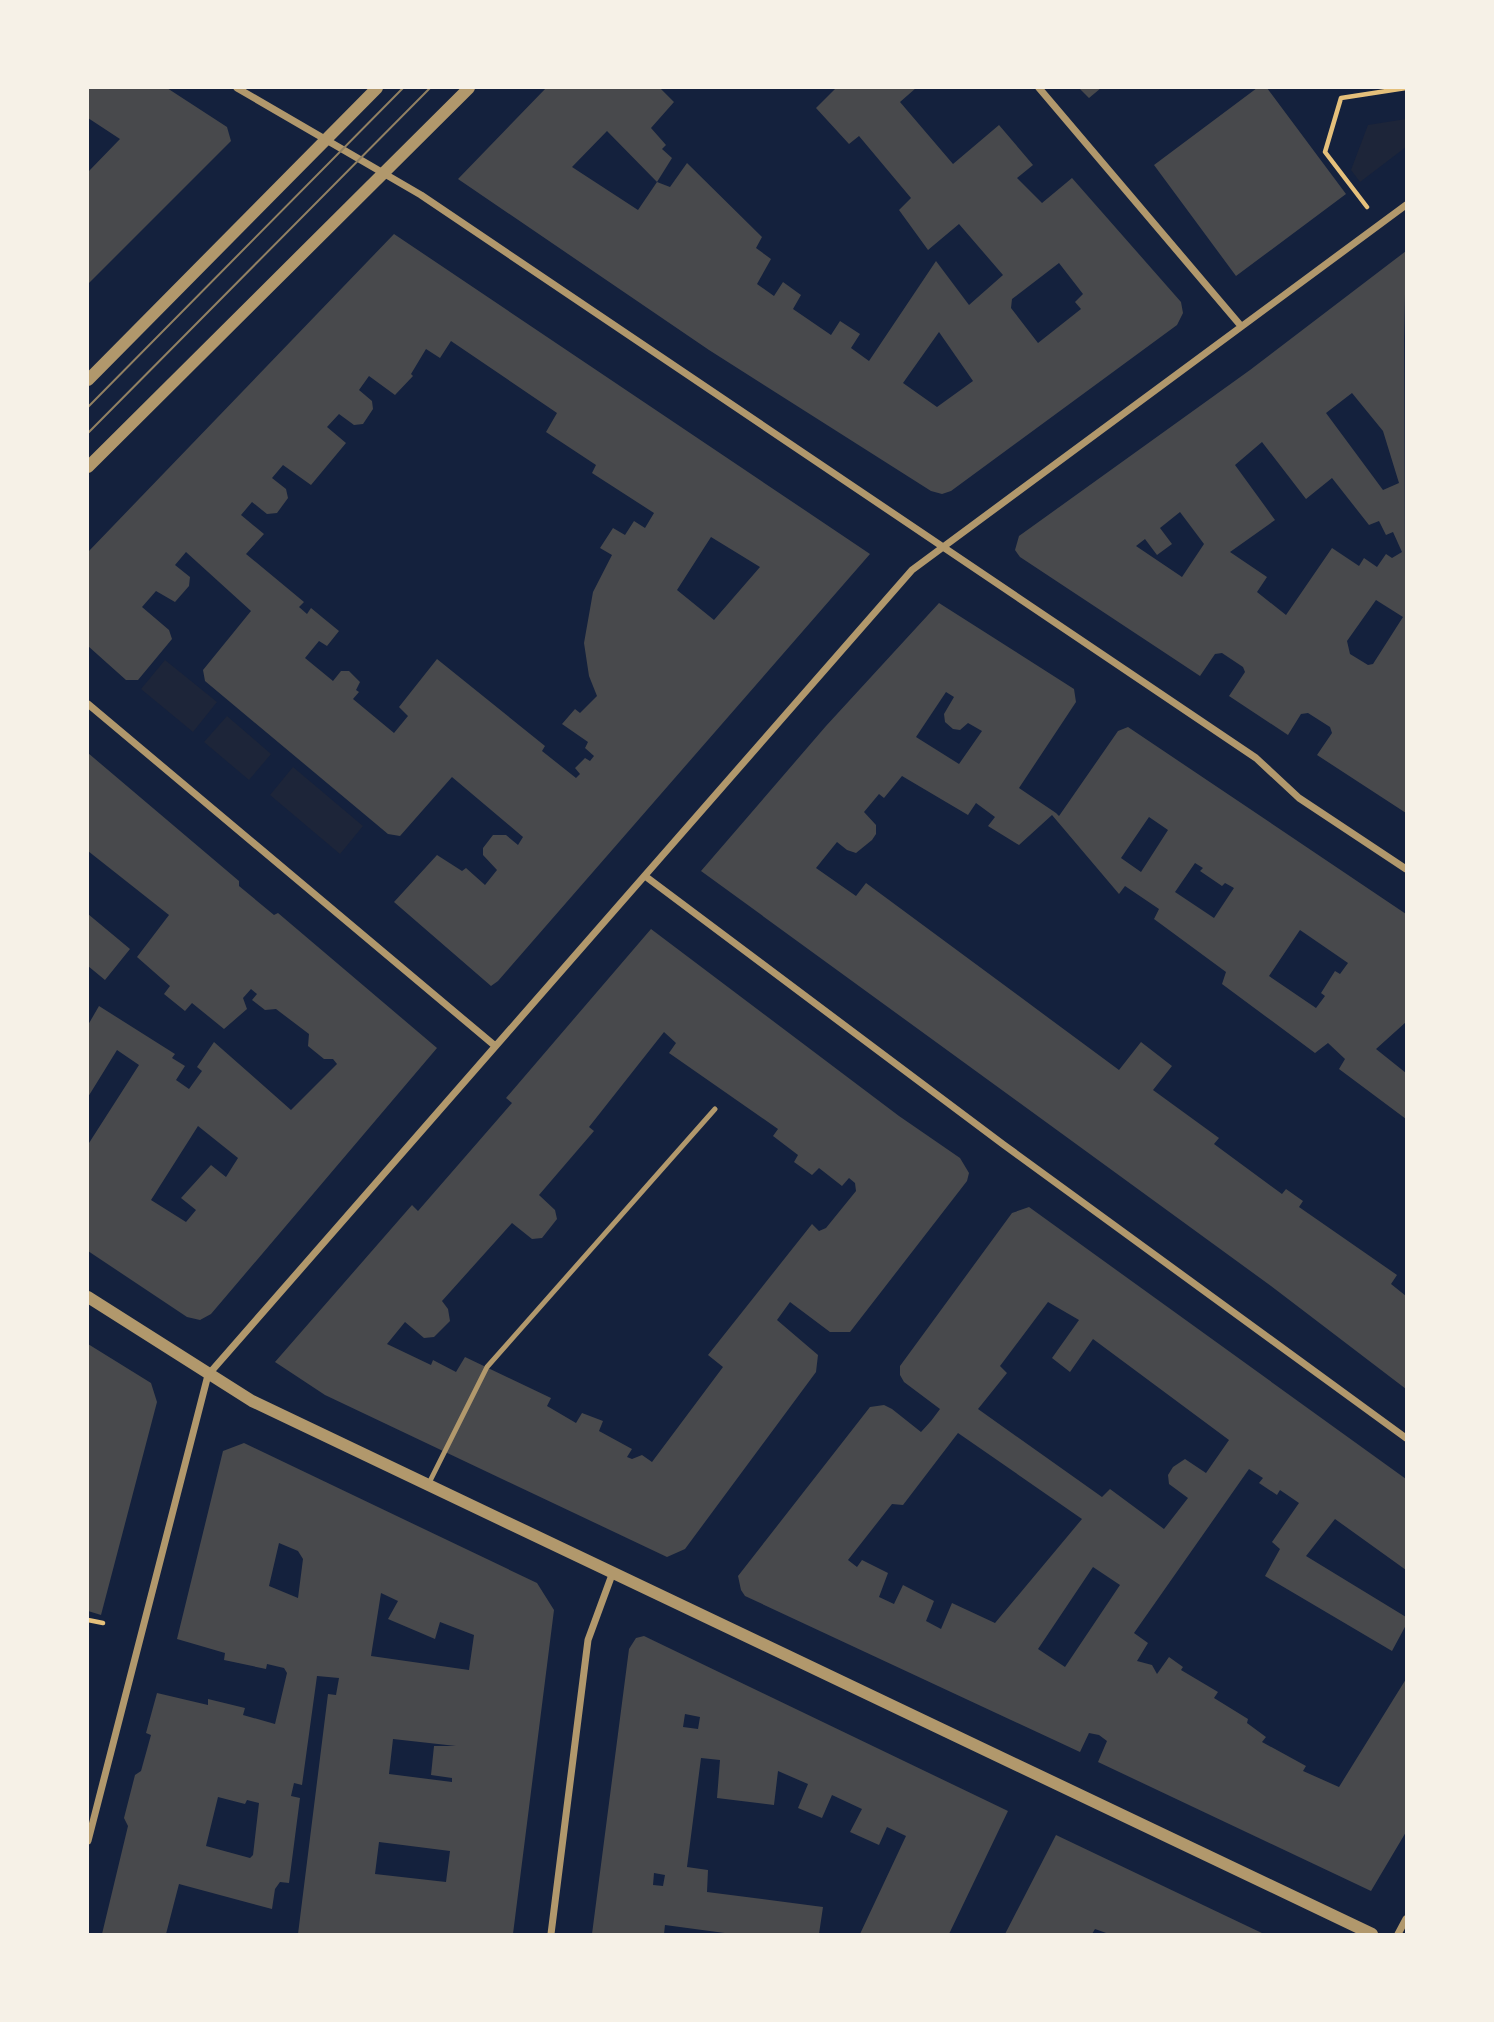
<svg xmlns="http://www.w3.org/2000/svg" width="1494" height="2022" viewBox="0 0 1494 2022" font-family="Barlow,sans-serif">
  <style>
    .green { fill: #1d2539 }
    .building { fill: #48494c; fill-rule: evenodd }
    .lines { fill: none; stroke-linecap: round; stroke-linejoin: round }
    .path { stroke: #e5c07b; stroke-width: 4.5 }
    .service { stroke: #b1986c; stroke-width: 5 }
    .minor { stroke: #b1986c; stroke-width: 7 }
    .tertiary { stroke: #b1986c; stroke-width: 12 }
    .tram { stroke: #918062; stroke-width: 2 }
  </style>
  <rect width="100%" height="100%" fill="#14213d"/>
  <path class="green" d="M1406,119v28l-46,35 -9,-12 17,-45z
    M165,660l52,42 -24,30 -52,-43z
    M227,716l44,38 -22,26 -45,-38z
    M293,767l70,59 -23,28 -70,-59z"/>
  <path class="building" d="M88,88h79l60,39 4,14 -143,143v-112l32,-33 -32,-21z
    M546,88h114l14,14 -23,26 15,17 -4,4 10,9 -15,24 -50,-51 -35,36 66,43 19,-28 13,5 17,-24 75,74 -6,11 15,11 -14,25 17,12 9,-14 18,13 -8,14 38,26 9,-14 20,13 -9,14 18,13 67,-100 33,44 34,-30 -44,-51 -31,26 -29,-40 12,-12 -52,-62 -10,8 -33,-36 20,-20h80l-16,14 53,62 46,-39 34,40 -16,13 25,25 30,-25 109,124 2,11 -6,12 -226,166 -9,3 -11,-3 -222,-141 -251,-171zM1059,263l24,31 -8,8 6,7 -43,34 -27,-35 1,-9zM939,332l34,49 -36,26 -34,-24z
    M1079,88h22l-12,10z
    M1257,88h10l79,106 -110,82 -82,-111z
    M394,234l476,320 -372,427 -7,5 -97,-84 43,-47 25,16 4,-3 19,17 12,-15 -14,-15v-7l10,-13h13l12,10 5,-8 -71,-60 -52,59 -12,-2 -183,-153 -2,-11 48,-59 -65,-59 -11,13 15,12 -1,9 -14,16 -19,-11 -14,16 27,23 3,9 -34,41h-12l-38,-34v-94zM451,341l106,72 -11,19 50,33 -4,8 62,40 -9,15 -11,-7 -9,14 -12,-7 -13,20 12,7 -19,37 -9,51 5,33 8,20 -17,17 -5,-4 -13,15 26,18 -3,6 9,8 -4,5 -5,-3 -10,10 5,6 -4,4 -34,-27 3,-5 -108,-87 -38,48 9,9 -14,17 -41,-34 6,-7 -3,-2 4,-8 -11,-11h-8l-8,10 -28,-23 14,-17 8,5 12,-15 -28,-23 -4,6 -8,-7 5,-5 -58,-48 18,-20 -23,-19 11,-13 15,12 10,-1 11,-15 -2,-9 -14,-11 11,-13 28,20 35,-42 -19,-16 12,-13 15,11 9,-1 10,-15 -1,-8 -13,-11 10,-14 26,19 18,-19 -2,-2 15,-25 14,9zM711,537l49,30 -46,53 -37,-30z
    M1406,251l-2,88 2,474 -89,-58 15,-22 -2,-6 -22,-14 -7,1 -13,21 -59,-39 16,-24 -2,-5 -21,-14 -7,1 -15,22 -180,-119 -5,-7 4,-14 231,-166zM1352,393l31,38 16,52 -16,7 -57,-77zM1262,442l44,57 26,-21 37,47 10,-4 7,14 7,-3 9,20 -10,6 -6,-4 -9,13 -13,-9 -5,8 -27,-18 -46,67 -29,-23 10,-15 -37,-25 45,-32 -40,-55zM1180,512l24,32 -22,33 -46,-31 9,-7 12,16 15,-11 -12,-16zM1376,600l27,17 -30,47 -5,1 -18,-11 -3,-13z
    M939,603l135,86 2,13 -57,86 37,25 3,3 59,-85 10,-4 278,187v108l-30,27 30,24v46l-67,-50 6,-10 -17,-16 -13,10 -93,-69 4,-12 -72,-53 5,-10 -34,-23 -6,8 -67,-79 -33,30 -31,-19 7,-9 -19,-14 -8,12 -66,-39 -18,22 -5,-4 -15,18 12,13v9l-4,6 -16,13 -9,-3 -10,-8 -21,26 40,28 10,-13 253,187 22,-28 31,24 -19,24 66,48 -5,6 68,50 4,-5 17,12 -4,6 98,68 -6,9 15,12v93l-135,-103 -570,-415 125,-145zM946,692l8,5 -10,17 1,8 8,7 7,1 8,-7 14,8 -23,33 -43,-27zM1149,817l19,13 -27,42 -20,-14zM1195,863l8,5 -3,3 22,15 3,-3 9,5 -20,30 -39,-26zM1300,930l48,33 -8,11 -5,-3 -14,22 4,3 -9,12 -47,-32z
    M88,753l151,128v5l35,29 4,-2 159,135 -226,266 -11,6 -13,-3 -99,-66v-110l1,2 50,-78 -22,-15 -29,47v-72l11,-19 76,48 -3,4 13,8 -9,14 13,9 13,-18 -5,-4 17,-25 77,68 46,-46 -4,-5h-9l-16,-13 1,-12 -33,-25 -11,1 -13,-10 5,-6 -6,-5 -8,9 4,11 -23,20 -32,-26 -7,8 -21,-17 6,-8 -33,-29 32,-42 -81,-64zM198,1126l40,32 -12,19 -15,-12 -30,33 15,12 -10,12 -35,-22z
    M88,914l42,35 -25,31 -17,-14z
    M651,929l248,187 61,42 9,15 -2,8 -117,151h-20l-40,-30 -13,18 41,35 -2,17 -131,177 -18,8 -342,-162 -50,-33 137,-157 6,6 94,-108 -6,-5zM664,1032l12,11 -7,10 109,76 -5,7 25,19 -4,7 18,13 7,-7 23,18 7,-8 6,5 1,8 -30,37 -7,3 -7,-7 -104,131 15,12 -71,95 -10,-7 -10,4 -5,-2 5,-8 -33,-18 4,-10 -21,-8 -6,10 -29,-17 4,-8 -86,-41 -9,15 -23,-12 -2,5 -44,-21 18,-22 19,16 10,-1 16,-16 -2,-12 -6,-8 70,-78 20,16 10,-1 15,-19 -2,-9 -16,-15 55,-64 -5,-4z
    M1029,1207l377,272v91l-71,-51 -29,37 100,61v8l-14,26 -127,-75 15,-27 -8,-7 27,-39 -19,-13 -3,5 -18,-12 4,-5 -14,-9 -115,164 14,10 -11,18 15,4 5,9 12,-17 14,10 -2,3 37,22 -4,6 34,21 -1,4 19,14 -4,5 44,24 -3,5 36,16 67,-108v153l-35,59 -273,-129 9,-21 -8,-6 -10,-2 -9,19 -335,-156 -4,-6 -3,-14 132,-169 14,-2 8,4 29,23 10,-11 9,-12 -36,-27 -4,-7v-9l112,-153zM1048,1302l31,18 -27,38 18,14 23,-33 136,101 -23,33 -21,-14 -12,8 -5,8 1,9 19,14 -24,31 -54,-40 -8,8 -124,-88 29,-36 -7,-7zM958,1433l124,86 -87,104 -43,-20 -11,26 -15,-8 8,-20 -31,-16 -9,19 -15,-7 9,-24 -26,-13 -5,7 -9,-7 44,-56 11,1zM1093,1567l27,18 -55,82 -27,-18z
    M88,1344l63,39 6,19 -56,213 -13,-4z
    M244,1443l293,140 17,27 -41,324h-215l30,-240 8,1 3,-17 -22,-2 -15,109 -8,-2 -3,13 9,2 -11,85 -9,-1 -5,7 -3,20 -93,-25 -13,50h-64l26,-108 -4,-8 11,-43 6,-4 10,-36 -5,-2 11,-40 51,12v-6l37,9 -2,7 32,9 12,-51 -3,-5 -17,-4 -1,5 -42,-9 1,-7 -48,-14 46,-188zM279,1543l19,8 5,8 -5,39 -29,-12zM381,1593l17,8 -10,18 47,20 5,-17 34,13 -5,35 -98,-14zM393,1739l63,7h-22l-3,29 21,3v4l-63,-8zM218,1797l27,7 2,-4 12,3 -6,52 -3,3 -44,-12zM379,1842l71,9 -4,31 -71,-8z
    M644,1636l364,175 -59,123h-89l46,-98 -19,-9 -8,18 -29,-13 12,-23 -30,-14 -10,23 -24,-10 10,-24 -30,-13 -4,34 -57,-7 3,-38 -19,-2 -14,109 21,3 -1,22 116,15 -4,27h-87l-67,-9 -1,9h-72l37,-285 7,-11zM685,1714l15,3 -2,12 -15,-2zM654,1873l11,2 -2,11 -10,-1z
    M1056,1835l168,80 40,19h-155l-14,-5 -3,5h-87z"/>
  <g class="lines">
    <path class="path" d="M1367,207l-42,-55 16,-54 65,-10
      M88,1620l15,3"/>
    <path class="service" d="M428,1485l59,-118 228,-258"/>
    <path class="minor" d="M237,88l184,107 835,563 43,40 107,71
      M1039,88l202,238
      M88,704l406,341
      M645,876l359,269 402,293
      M88,1841l120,-466 704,-805 494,-365
      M551,1934l37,-294 25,-68
      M1398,1934l8,-15"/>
    <path class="tertiary" d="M88,380l289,-292
      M88,467l381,-379
      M88,1297l164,104 1120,533"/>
    <path class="tram" d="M88,407l315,-319
      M88,433l342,-345"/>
  </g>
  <rect width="1494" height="2022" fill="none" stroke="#f6f1e7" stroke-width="178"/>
</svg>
